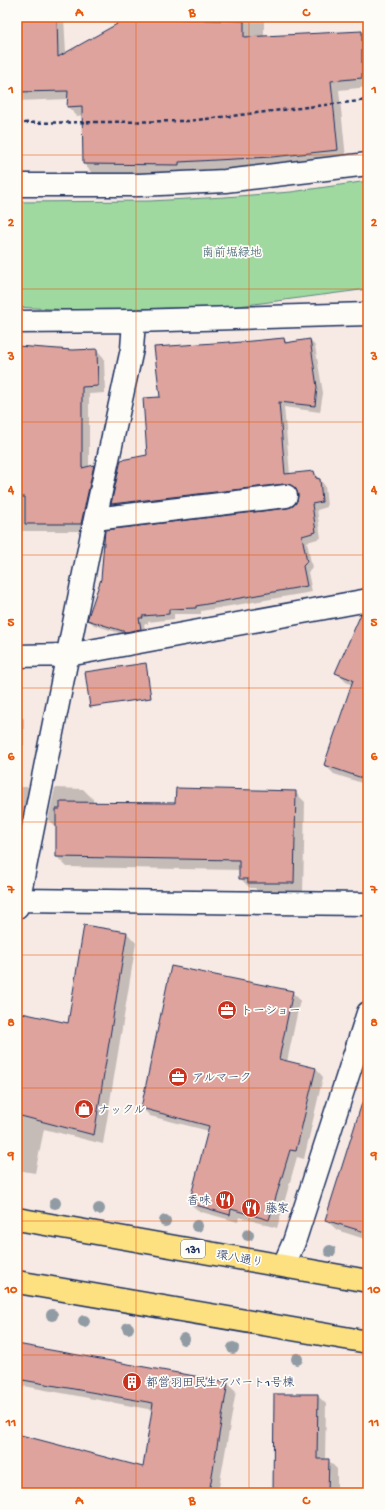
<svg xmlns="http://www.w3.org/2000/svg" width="385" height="1510" viewBox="0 0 385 1510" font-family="'Gochi Hand','Klee One',sans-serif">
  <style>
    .green { fill: #9fd9a0; stroke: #5d847f }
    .shadow { fill: #0003 }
    .building { fill: #dda39c; stroke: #1b2f5e }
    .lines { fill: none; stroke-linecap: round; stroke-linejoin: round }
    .minor-casing { stroke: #1b2f5e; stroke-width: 25 }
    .highway-casing { stroke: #1b2f5e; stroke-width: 25 }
    .path { stroke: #1b2f5e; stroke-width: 2.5; stroke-dasharray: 4 3; stroke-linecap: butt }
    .minor { stroke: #fdfcf7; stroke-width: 22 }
    .highway { stroke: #fde080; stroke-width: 22 }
    .tree { fill: #909ba4 }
    .grid { fill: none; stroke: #e8590c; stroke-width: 1; stroke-opacity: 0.55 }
    .labels { text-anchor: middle; stroke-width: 3.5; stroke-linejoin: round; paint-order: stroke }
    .shield { fill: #fdfcf7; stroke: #5f6c8c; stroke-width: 1 }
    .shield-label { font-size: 11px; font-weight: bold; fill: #1b2f5e }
    .park-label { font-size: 12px; fill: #3c5a6e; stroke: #fdfcf7 }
    .poi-label { font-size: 12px; fill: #1b2f5e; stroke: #fdfcf7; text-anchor: start }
    .street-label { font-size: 12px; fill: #1b2f5e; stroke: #fdfcf7 }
    .neatline { fill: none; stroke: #e8590c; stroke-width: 1.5 }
    .grid-label { font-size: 13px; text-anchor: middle; font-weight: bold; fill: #e8590c }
  </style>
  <rect width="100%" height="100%" fill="#f7eae5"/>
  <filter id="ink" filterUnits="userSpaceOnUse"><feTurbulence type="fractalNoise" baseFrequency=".025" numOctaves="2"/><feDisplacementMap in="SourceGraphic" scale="8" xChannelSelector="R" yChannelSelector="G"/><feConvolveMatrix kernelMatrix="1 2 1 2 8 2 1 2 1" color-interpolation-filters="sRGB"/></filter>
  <g filter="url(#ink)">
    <path class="green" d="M368,181v108l-137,18 -161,3 -53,-3v-105l133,-1 75,-4 66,-5z"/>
    <path class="shadow" d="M17,17h47l2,37 52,-30 -1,-7h147v20l98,-5 6,6v49l-29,3 7,68 -65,7 -94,6v3l-95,-1 -8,-9 -1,-49 -6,1 -9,-9v-8l-51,2z
      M284,339l4,4 22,-3 5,6 8,47 -3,19 -36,-5 6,67 24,-2 11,14 2,21 -10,3 4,28 -14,4 5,26 -4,4 4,20 -111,19v3h-27v5l-26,3v2h-4l2,10 -14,3 -38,-12 -5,-5 13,-41 186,-70 6,-2 5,-6 -1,-11 -7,-1 -173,21 -6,-6 9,-43 27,-5 13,-58 70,-54z
      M17,347l55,4 25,-1 7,8 1,35 -16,1v73l5,-1 7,8 -12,57h-72z
      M368,632v153l-34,-11 -9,-9 27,-80 -6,-3 -9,-9z
      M17,712l7,7v26h-7z
      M17,787h11l8,8 -6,33h-13z
      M55,788l28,1 10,10v4l83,1 119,-12 10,10 -2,91 -45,-1 -3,-4h-5l-10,-10v-8l-173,-3 -10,-10v-29l-9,-8z
      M127,933l9,10 -33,201 -59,-15 -9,44 -18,-3v-157l52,11z
      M292,992l8,8 -13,62 29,7 7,8 -19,82 -7,-2 -20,71 -38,-11 -1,5 -40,-11 -8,-8 19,-72 -59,-15 -8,-8z
      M368,1135v105l-31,-10 -11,-10z
      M17,1364l210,19 9,8 -18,102h2h-203v-58l127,33 9,-58 -129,-24 -7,-6z
      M317,1395l9,9 -1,56h3l9,9v24h-63z"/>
    <path class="building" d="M17,17h40l1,40 59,-33 -1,-7h65v2l63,2v16l118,-6v47l-31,3 7,69 -66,7 -93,5v3l-96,-1 -1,-58 -15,1 1,-16 -51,1z
      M284,338l1,5 25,-4 7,48 -2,19 -36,-4 6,72 29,-3 2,7 4,1 2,23 -10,2 4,28 -14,4 5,26 -4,4 4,20 -111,20v2l-27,1v5l-27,2 1,2h-4l2,11 -15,3 -39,-12 14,-41 4,-49 182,-22 6,-2 4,-5 1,-6 -2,-6 -5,-4 -6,-1 -174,20 10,-44 26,-5 -4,-57 17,-1 -6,-50 76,-5v1z
      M17,346l55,4 25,-1 1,37 -16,1v81l12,-3 -13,59h-56v-27h-6l-2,-26z
      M368,613v167l-44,-15 29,-85 -18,-7 26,-59z
      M146,663l5,35 -61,9 -5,-35z
      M176,788l120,3 -2,92h-46v-4h-9v-19l-183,-3v-48h4v-7l115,1z
      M84,925l43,7 -33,203 -77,-20v-103l51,11z
      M171,966l122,25 -14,68 37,9 -20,83 -6,-1 -21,70 -38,-11 -1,6 -41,-12 20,-77 -68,-18z
      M362,1103l6,1v129l-43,-13z
      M17,1344l211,38 -19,111h-192v-59l126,33 10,-64 -136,-24z
      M274,1394h44l-1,65h12l-1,34h-55z"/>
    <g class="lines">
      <defs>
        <path id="minor" d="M17,185h122l86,-4 143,-17
          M17,322l117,-1 234,-7
          M95,519l191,-23
          M17,656l51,-1 300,-55
          M17,900l351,4
          M17,907l78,-388 37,-170 2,-28
          M284,1265l10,-23 74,-229"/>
        <path id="highway" d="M17,1219l351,62
          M17,1282l351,60"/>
      </defs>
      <use href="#minor" class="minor-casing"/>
      <use href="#highway" class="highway-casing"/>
      <path class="path" d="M17,123l171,-2 180,-21"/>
      <use href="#minor" class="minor"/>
      <use href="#highway" class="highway"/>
    </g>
    <g class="tree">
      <circle cx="55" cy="1203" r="6"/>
      <circle cx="99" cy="1209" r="6"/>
      <circle cx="165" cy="1221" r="6"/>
      <circle cx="197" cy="1226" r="6"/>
      <circle cx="248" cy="1235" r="6"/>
      <circle cx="330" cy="1251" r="6"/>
      <circle cx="52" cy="1315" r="6"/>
      <circle cx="84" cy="1321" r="6"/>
      <circle cx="128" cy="1328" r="6"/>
      <circle cx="184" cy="1339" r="6"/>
      <circle cx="233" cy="1348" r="6"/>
      <circle cx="297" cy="1359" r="6"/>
    </g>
  </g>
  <path class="grid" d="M136,17v1476M249,17v1476M17,155h351M17,289h351M17,422h351M17,555h351M17,688h351M17,822h351M17,955h351M17,1088h351M17,1221h351M17,1355h351"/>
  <defs>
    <symbol id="office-disc" viewBox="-11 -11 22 22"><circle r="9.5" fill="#c8321e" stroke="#fdfcf7"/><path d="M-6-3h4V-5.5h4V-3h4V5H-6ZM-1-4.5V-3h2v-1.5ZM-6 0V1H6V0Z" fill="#fff"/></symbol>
    <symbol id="shop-disc" viewBox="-11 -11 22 22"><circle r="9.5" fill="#c8321e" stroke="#fdfcf7"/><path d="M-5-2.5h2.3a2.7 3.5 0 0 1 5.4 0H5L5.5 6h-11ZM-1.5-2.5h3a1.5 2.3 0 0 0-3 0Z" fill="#fff"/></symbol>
    <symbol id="restaurant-disc" viewBox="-11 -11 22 22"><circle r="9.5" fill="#c8321e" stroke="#fdfcf7"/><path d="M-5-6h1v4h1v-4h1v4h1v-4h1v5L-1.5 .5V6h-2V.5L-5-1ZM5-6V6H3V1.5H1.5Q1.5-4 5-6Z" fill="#fff"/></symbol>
    <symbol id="building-disc" viewBox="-11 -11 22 22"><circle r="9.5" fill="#c8321e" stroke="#fdfcf7"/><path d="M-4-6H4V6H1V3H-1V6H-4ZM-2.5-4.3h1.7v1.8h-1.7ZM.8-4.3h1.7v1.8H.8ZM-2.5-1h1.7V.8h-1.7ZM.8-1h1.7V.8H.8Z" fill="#fff"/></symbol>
  </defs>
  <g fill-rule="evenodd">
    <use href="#office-disc" x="216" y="999" width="22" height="22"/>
    <use href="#office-disc" x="167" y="1066" width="22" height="22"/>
    <use href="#shop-disc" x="73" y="1098" width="22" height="22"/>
    <use href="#restaurant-disc" x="214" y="1189" width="22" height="22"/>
    <use href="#restaurant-disc" x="240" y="1197" width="22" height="22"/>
    <use href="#building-disc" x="121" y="1371" width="22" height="22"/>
  </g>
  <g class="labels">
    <rect class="shield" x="181" y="1240" width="24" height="18" rx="3"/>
    <g class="shield-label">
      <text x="193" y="1253">131</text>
    </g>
    <g class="park-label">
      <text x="232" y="256">南前堀緑地</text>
    </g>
    <g class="poi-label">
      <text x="241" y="1014">トーショー</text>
      <text x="192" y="1081">アルマーク</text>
      <text x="98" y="1113">ナックル</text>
      <text x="211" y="1204" text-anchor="end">香味</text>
      <text x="265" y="1212">藤家</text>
      <text x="146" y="1386">都営羽田民生アパート1号棟</text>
    </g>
    <g class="street-label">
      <text transform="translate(240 1258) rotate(10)" y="4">環八通り</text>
    </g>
  </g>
  <rect width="385" height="1510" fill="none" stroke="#fdfcf7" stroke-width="44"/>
  <rect x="22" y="22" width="341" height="1466" class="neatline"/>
  <g class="grid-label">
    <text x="79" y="16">A</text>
    <text x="192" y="16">B</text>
    <text x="306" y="16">C</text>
    <text x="11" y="93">1</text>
    <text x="374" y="93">1</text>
    <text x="11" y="226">2</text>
    <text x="374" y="226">2</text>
    <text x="11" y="360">3</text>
    <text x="374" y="360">3</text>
    <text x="11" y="493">4</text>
    <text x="374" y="493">4</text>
    <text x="11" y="626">5</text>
    <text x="374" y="626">5</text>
    <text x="11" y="760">6</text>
    <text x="374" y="760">6</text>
    <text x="11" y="893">7</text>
    <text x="374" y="893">7</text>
    <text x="11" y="1026">8</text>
    <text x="374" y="1026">8</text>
    <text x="11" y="1159">9</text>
    <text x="374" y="1159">9</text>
    <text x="11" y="1293">10</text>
    <text x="374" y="1293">10</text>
    <text x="11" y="1426">11</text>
    <text x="374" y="1426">11</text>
    <text x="79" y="1504">A</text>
    <text x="192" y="1504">B</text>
    <text x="306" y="1504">C</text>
  </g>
</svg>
